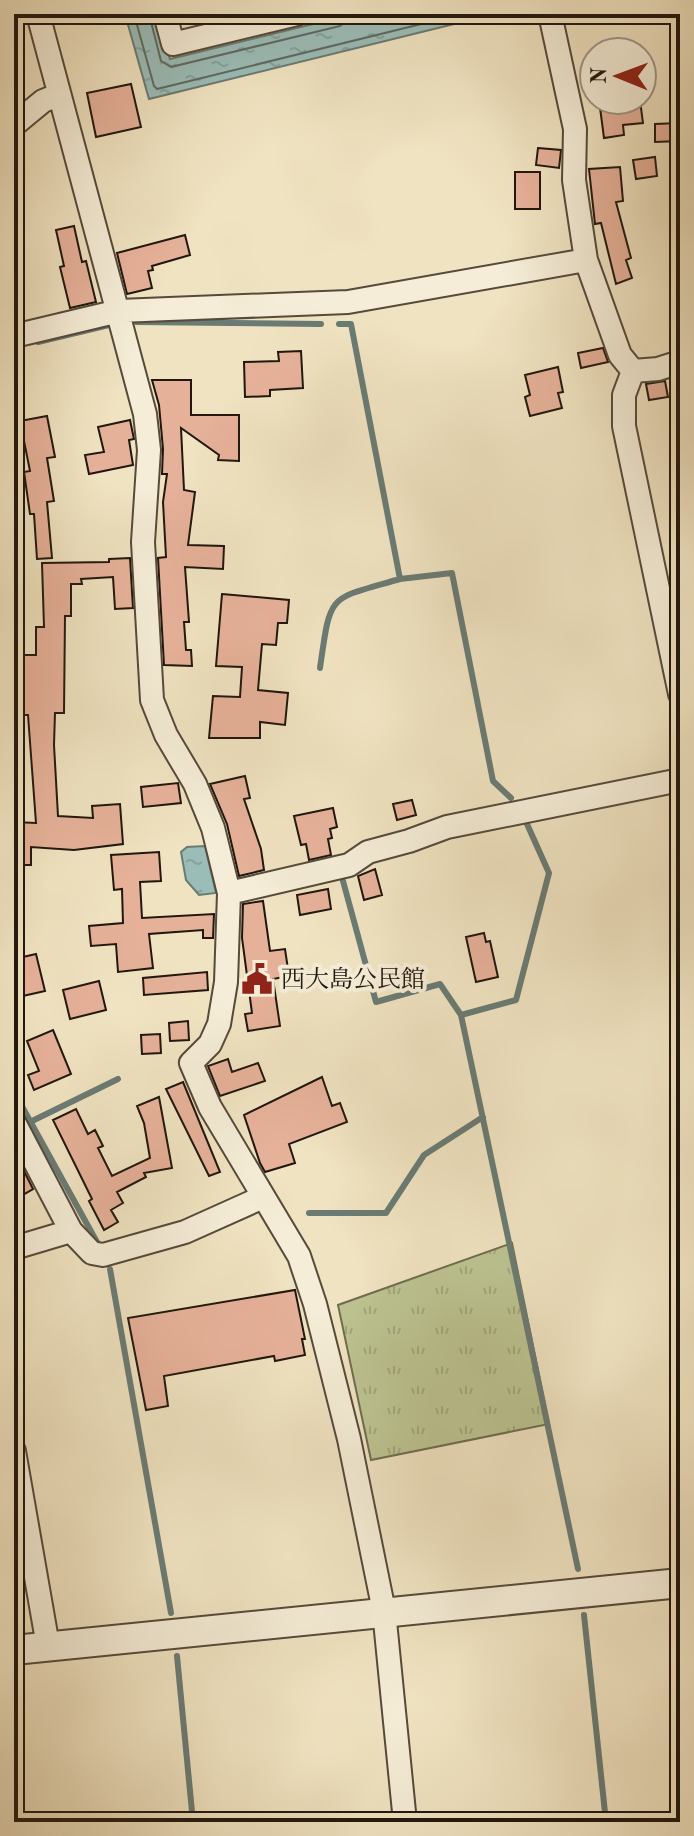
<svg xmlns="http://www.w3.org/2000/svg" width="694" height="1836" viewBox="0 0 694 1836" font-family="'Old Standard TT','Noto Serif JP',serif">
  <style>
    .park { fill: url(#park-tufts); stroke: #6e6d50; stroke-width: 2 }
    .water { fill: url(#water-ripples); stroke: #6a7b74; stroke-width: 2 }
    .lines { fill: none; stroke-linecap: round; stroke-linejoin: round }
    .shore { stroke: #5e6a63; stroke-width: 2 }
    .stream { stroke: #6a7b74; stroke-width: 6 }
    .building { fill: #e6b199; stroke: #21170e; stroke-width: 2 }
    .minor-casing { stroke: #554a3b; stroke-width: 26 }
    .tertiary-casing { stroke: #554a3b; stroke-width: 32 }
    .minor { stroke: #f5edd7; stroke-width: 22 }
    .tertiary { stroke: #f5edd7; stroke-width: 28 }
    .labels { text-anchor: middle; stroke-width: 8; stroke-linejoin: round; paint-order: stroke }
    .poi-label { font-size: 24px; fill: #21170e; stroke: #f5edd7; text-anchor: start }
  </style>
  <defs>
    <pattern id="park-tufts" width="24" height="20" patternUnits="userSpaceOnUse" patternTransform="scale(2)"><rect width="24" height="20" fill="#bcc391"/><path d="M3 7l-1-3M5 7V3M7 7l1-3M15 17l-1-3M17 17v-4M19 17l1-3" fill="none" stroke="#a1a77c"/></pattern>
    <pattern id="water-ripples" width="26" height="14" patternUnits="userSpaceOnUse" patternTransform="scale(2)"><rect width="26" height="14" fill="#9bbdb8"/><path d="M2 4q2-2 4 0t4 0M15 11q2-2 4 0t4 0" fill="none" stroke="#85a29d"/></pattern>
  </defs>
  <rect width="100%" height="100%" fill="#f0e3c1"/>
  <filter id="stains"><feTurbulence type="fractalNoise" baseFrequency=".0025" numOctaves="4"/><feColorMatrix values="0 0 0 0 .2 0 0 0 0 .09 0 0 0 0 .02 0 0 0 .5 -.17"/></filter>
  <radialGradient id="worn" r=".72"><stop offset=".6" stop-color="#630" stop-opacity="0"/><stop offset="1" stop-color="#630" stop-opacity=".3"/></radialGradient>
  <path class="park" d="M512,1243l37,181 -178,36 -33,-155z"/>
  <path class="water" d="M125,14h31l14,45 184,-45h141l-346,85z
    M205,846l11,47 -17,2 -13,-15 -5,-28 6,-5z"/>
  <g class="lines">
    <path class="shore" d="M134,14l20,72 3,3 305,-75
      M149,14l12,47 10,6 169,-41 6,-5 1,-7"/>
    <path class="stream" d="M136,322l185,2
      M38,342l71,-17
      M400,579l52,-6 41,208 18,17
      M320,668c11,-76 7,-68 80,-89l-49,-255h-12
      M527,824l22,49 -33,127 -55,15 117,554
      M343,881l33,121 64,-18 21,31
      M14,1092l84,152
      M30,1122l88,-43
      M309,1213h77l38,-58 59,-38
      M110,1269l61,344
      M584,1615l22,207
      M177,1656l16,166"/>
  </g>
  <path class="building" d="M131,84l10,43 -45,10 -9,-44z
    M599,100h41l3,23 -20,2 1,10 -20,3z
    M680,123v18l-25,1v-18z
    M538,148l23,2 -2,18 -23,-3z
    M655,157l2,19 -21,3 -3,-19z
    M620,167l3,34 -7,1 15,56 -5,2 6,18 -16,6 -15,-61 -6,1 -6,-55z
    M515,172h25v37h-25z
    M74,226l8,36 4,-1 10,41 -26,6 -10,-41 4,-1 -8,-36z
    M185,235l5,20 -38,11 1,4 -5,1 4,17 -25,6 -10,-41z
    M603,348l5,14 -27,6 -3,-15z
    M301,351l2,37 -33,2v6l-25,1 -1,-35 35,-1 -1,-9z
    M558,367l5,25 -5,1 4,15 -32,8 -5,-19 5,-2 -5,-20z
    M152,380h39v35h48v46l-21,-1 1,-5 -38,-27 3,62 11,2 -7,53 36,1 -1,23 -38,-2 4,55h-5l2,28h5l1,16 -28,-1 -6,-107 8,-1 -3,-55 4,-28h-5l1,-25 -4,-44z
    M665,381l3,16 -19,3 -3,-16z
    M47,416l8,41 -8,1 7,43 -7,1 5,56 -15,1 -3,-45h-4l-6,-42 6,-1 -10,-50z
    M130,420l4,19 -5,1 4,25 -44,9 -4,-19 19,-3 -6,-25z
    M130,558l3,50 -18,1 -2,-32 -32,2 1,5h-11v32h-6l-1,97h-9l-1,32 4,71 35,2 -1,-12 28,-2 3,40 -49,6 -43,-3v18h-17v-43l22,1 -8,-108h-11l-3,-60h22v-28h8l-2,-64 67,-1v-3z
    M222,594l67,6 -2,23h-9l-2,22 -14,-1 -4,46 30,3 -3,32 -25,-3v16h-51l4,-42 27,1 2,-30 -26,-1z
    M245,776l5,22 -6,1 17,50 3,21 -25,6 -12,-52 -17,-40z
    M178,783l3,20 -38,4 -2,-20z
    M412,800l4,15 -19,5 -4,-16z
    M333,808l4,19 -7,2 2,9 -4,1 3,16 -22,5 -3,-16 -5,1 -7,-29z
    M159,852l2,29 -21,1 2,36 72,-4 -1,24h-10v-8l-54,4 4,34 -35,4 -2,-28 -25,2 -2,-20 34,-3 -1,-34 -8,1 -3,-35z
    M375,869l7,26 -18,5 -6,-24z
    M328,889l3,20 -31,6 -3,-20z
    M263,901l7,50 15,-2 4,27 -16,3 7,47 -32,5 -3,-17 7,-1 -10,-75 1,-34z
    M484,933l2,9 4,-1 8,36 -22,5 -10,-45z
    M36,954l9,37 -31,7v-39z
    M207,972l1,18 -64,5 -1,-17z
    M99,981l7,29 -36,9 -7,-29z
    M188,1021l1,19 -19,1 -1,-18z
    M53,1030l18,44 -37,16 -6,-15 11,-4 -12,-30z
    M160,1034l1,19 -19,1 -1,-19z
    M228,1059l4,13 26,-9 7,18 -45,15 -12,-30z
    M322,1077l10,29 8,-3 7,19 -58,22 6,19 -30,9 -5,-9 -16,-48z
    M183,1082l37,90 -11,4 -43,-87z
    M159,1097l13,71 -28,5 2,4 -29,15 6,11 -12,7 7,12 -14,8 -15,-29 3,-2 -39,-79 23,-11 12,25 7,-4 8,16 -5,2 14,28 38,-18 -6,-35 -7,-17z
    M22,1167l11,22 -19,11v-29z
    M295,1290l10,49h-3l3,16 -30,6 -1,-5 -110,20 4,30 -22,4 -18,-92z"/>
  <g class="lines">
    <defs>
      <path id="minor" d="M38,14l107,400 4,36 -6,92 9,158 14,35 29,49 18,44 16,65 -3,89 -7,42 -9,20 -19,19 19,44 89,149 16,48 34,135 35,172 21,211
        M165,14l8,30 124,-30
        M550,14l25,115 -1,51 12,80 34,95 13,16
        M14,125l29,-24 15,-6
        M14,336l105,-25 229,-9 238,-42
        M633,371l-9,24v31l56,268
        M633,371l25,-2 22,-7
        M229,893l120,-28 19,-13 41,-11 38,-14 233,-47
        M14,1122l57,109 21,22 11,2 82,-23 78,-35
        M14,1248l57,-17
        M14,1451l34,195"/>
      <path id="tertiary" d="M14,1650l666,-67"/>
    </defs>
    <use href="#minor" class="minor-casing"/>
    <use href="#tertiary" class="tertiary-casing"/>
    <use href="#minor" class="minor"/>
    <use href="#tertiary" class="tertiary"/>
  </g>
  <defs>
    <symbol id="civic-bare" viewBox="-9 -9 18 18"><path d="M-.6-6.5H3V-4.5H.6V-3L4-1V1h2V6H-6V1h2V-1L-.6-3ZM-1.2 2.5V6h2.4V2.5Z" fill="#8f2418" stroke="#f5edd7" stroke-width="2.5" paint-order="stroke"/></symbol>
  </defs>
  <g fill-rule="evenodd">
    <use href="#civic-bare" x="235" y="957" width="44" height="44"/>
  </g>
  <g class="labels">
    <g class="poi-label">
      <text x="281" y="987">西大島公民館</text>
    </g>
  </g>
  <rect width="694" height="1836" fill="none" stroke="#f0e3c1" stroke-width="48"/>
  <rect x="16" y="16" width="662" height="1804" fill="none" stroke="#21170e" stroke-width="4"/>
  <rect x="24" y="24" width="646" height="1788" fill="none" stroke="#21170e" stroke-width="2"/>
  <g transform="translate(618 76) rotate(271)"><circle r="38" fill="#f5edd7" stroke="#a09787" stroke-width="2"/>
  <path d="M0-6L14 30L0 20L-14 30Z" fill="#8f2418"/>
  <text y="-12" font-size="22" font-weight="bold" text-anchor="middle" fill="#21170e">N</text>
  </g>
  <rect width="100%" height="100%" filter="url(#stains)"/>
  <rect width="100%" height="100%" fill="url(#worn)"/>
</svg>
